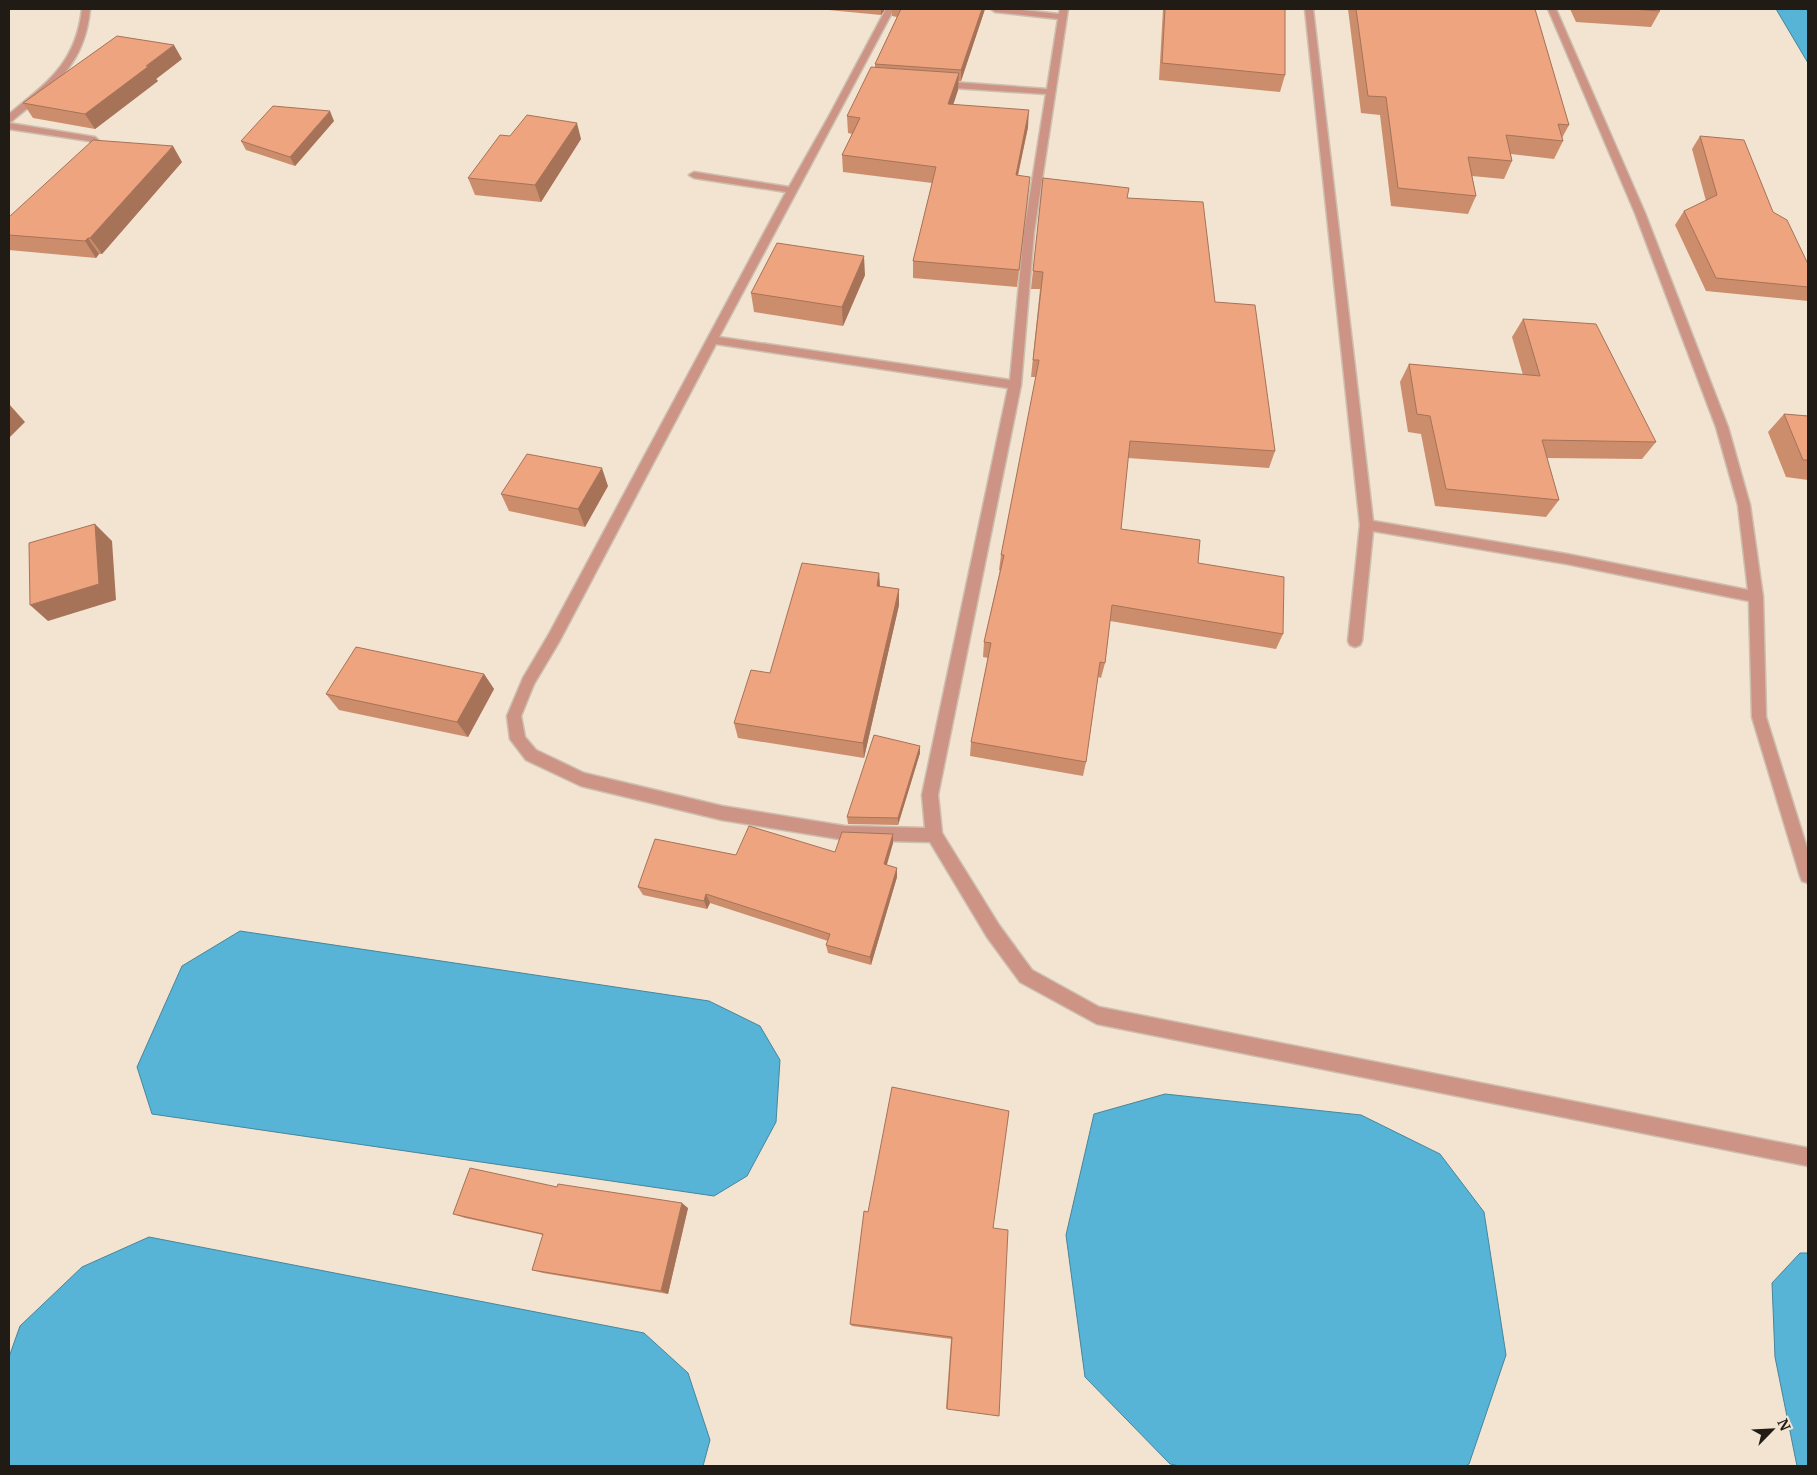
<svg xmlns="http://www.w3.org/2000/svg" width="1817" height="1475" viewBox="0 0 1817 1475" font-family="Merriweather,serif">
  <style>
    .water { fill: #57b4d6; stroke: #46869c }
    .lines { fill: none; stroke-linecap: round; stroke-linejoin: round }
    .minor-casing { stroke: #cdbfaf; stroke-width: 3 }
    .minor { fill: #cd9486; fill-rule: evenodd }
    .wall { fill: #cc8d6d }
    .shaded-wall { fill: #a67359 }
    .building { fill: #eda47f; stroke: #a67359 }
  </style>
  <rect width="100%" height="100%" fill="#f3e3d1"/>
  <path class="water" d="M1776,9h32v54z
    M240,931l469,70 51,25 20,34 -4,62 -29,54 -33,20 -562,-82 -15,-47 45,-101z
    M1165,1094l196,21 79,39 44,58 22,143 -37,109 -4,2h-285l-10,-2 -85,-87 -19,-142 28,-121z
    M149,1237l495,96 44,40 22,67 -7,26h-694v-109l11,-31 62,-59z
    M1800,1253h8v213h-11l-22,-109 -3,-74z"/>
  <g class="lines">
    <defs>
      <path id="minor" d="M82,9h8c-5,56 -37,78 -78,112l-3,1v-8c39,-32 67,-51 73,-105z
        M886,9h8l-175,328 291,43 14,-148 22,-138 -107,-7 -5,-3 5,-3 108,8 11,-70 -63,-7 -4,-3h23l45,5 1,-5h8l-34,223 -13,153 -83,410 4,38 57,92 33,45 67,37 709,141v18l-711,-142 -77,-42 -33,-45 -57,-95 -85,-2 -123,-20 -141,-34 -55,-26 -16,-21 -3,-23 16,-38 26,-44 237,-442 -92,-14 -5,-3 5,-3 95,15 40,-71zM716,344l292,44 -86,407 3,33 -80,-2 -123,-20 -138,-33 -48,-23 -11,-13 -4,-21 13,-32 25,-42z
        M1305,9h8l60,512 194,33 181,36 -10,-85 -22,-78 -81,-214 -87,-204h8l89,204 83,214 22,78 13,92 3,120 42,134v32l-6,-2 -2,-5 -48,-159 -3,-116 -182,-37 -194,-33 -11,110 -2,4 -5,2 -5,-2 -2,-4 12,-116z
        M9,123l86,14 12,11 -6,10h-6l-2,-2 4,-7 -8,-8 -80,-12z"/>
    </defs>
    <use href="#minor" class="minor-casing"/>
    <use href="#minor" class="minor"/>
  </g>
  <path class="wall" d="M818,9h67l-4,6z
    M892,9h93l-24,72h-3v9l-5,14 75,23 -10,49 10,18 -11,93 -104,-9v-17l19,-78 -89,-11 -1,-17 10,-21 -4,-1 -1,-17 28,-49v-3l22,-47 -5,-1z
    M1163,9h122v66l-5,17 -121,-12z
    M1348,9h187l34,116 -7,13 1,3 -9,18 -43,-5 1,7 -8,18 -32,-3 4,20 -8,18 -77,-8 -11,-91 -19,-2z
    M1570,9h88l2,2 -9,16 -75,-5z
    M182,59l-26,20 2,2 -63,48 -62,-11 -10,-15z
    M334,121l-39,45 -49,-16 -5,-9z
    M510,136l71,3 -40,63 -66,-7 -7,-17z
    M1700,136l73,76 35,52v37l-102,-10 -31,-66 9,-14 22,-10 -14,-52z
    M182,162l-80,92h-3l-3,4 -87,-8v-33z
    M1043,178l84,20 88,104 60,149 -6,17 -141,-10 -7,71 77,34 85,71 -7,15 -166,-28 -5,42 -4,15 -3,-1 -12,85 -3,14 -113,-20 1,-14 17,-84 -5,-1 1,-15 16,-71 -1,-1 2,-15 35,-178h-5l9,-88h-9z
    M865,275l-22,51 -89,-14 -3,-19z
    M1523,319l133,123 -14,17 -95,-1 12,42 -13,17 -111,-11 -14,-72 -13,-2 -8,-50 9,-18 114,11 -11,-38z
    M1784,414l24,2v64l-22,-3 -18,-45z
    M608,486l-23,41 -76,-16 -8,-17z
    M879,573l1,13 19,3v16l-35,153 -126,-20 -4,-15 36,-50z
    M484,674l10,15 -26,48 -129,-27 -13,-16z
    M920,746v7l-22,72 -50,-1 -1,-7z
    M893,843l-6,22 10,3v9l-26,88 -43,-12 -2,-8 2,-4 -118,-38 -3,6 -64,-14 -5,-8 98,-32 99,-3z
    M1009,1111l-62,298 -1,-1 5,-69 -99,-13 -2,-2 18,-112z
    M557,1187l131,21 -20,86 -125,-21 -11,-3 11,-35 -78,-17 -12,-4z"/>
  <path class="shaded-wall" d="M881,9h4l-4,6z
    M982,9h3l-24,72v-11z
    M174,45l8,14 -26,20 2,2 -63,48 -10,-15 61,-48z
    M959,73l-1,17 -10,31v-17z
    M1029,110l-1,17 -14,65 2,-17z
    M330,111l4,10 -39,45 -5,-9z
    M577,123l4,16 -40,63 -6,-17z
    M173,146l9,16 -80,92 -12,-16z
    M88,238l11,16 -3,4 -11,-17z
    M864,256l1,19 -22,51 -1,-19z
    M9,404l16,18 -16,16z
    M602,468l6,18 -23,41 -7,-18z
    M95,524l17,17 4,59 -68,21 -18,-16z
    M879,573l1,17 -3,-4z
    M899,589v16l-35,153 -1,-15z
    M484,674l10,15 -26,48 -11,-15z
    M920,746v7l-22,72v-7z
    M893,834v9l-9,30v-9z
    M897,868v9l-26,88 -1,-8z
    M706,894l4,9 -3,6 -3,-8z
    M682,1203l6,5 -20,86 -7,-3z"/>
  <path class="building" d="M901,9h81l-21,61 -86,-6z
    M1165,9h120v66l-123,-12z
    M1356,9h179l34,116 -11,-1 5,17 -57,-6 6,26 -44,-4 8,39 -78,-8 -12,-91 -18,-1z
    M1632,9h26l2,2z
    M117,36l57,9 -28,21h3l-64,48 -62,-11z
    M871,67l88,6 -11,31 81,6 -13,65 14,2 -11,93 -106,-9 23,-94 -94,-12 18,-37 -13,-2z
    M273,106l57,5 -40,46 -49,-16z
    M527,115l50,8 -42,62 -67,-7 32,-43 10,1z
    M1700,136l44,4 29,72 14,8 21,44v23l-92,-9 -32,-67 33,-16z
    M93,140l80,6 -83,92h-2l-3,3 -76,-6v-18z
    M1043,178l86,10 -2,10 76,4 12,100 40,3 20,146 -145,-10 -9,88 79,11 -2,23 86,14 -1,57 -171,-29 -7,58 -5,-1 -14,100 -115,-20 20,-99 -7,-1 20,-87h-3l38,-195h-6l10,-88 -10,-1z
    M777,243l87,13 -22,51 -91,-14z
    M1523,319l73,5 60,118 -114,-2 17,60 -113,-11 -16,-73 -13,-2 -8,-50 131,12z
    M1784,414l24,2v44h-5z
    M527,454l75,14 -24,41 -77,-15z
    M95,524l4,60 -69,21 -1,-62z
    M802,563l77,10 -2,13 22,3 -36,154 -129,-20 17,-53 19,3z
    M356,647l128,27 -27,48 -131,-28z
    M874,735l46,11 -22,72 -51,-1z
    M749,826l86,26 7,-20 51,2 -9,30 13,4 -27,89 -44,-12 4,-11 -124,-40 -2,7 -66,-14 17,-48 81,16z
    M892,1087l117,24 -16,117 15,2 -9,186 -52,-7 5,-72 -102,-13 14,-113 4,1z
    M470,1168l87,19 1,-3 124,19 -21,88 -129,-21 11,-36 -90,-20z"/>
  <rect width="1817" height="1475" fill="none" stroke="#201b14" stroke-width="20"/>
  <g transform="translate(1772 1430) rotate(66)" stroke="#f3e3d1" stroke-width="4" paint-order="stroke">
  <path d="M0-4L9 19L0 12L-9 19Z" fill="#201b14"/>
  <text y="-8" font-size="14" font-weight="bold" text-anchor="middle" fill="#201b14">N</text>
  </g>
</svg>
